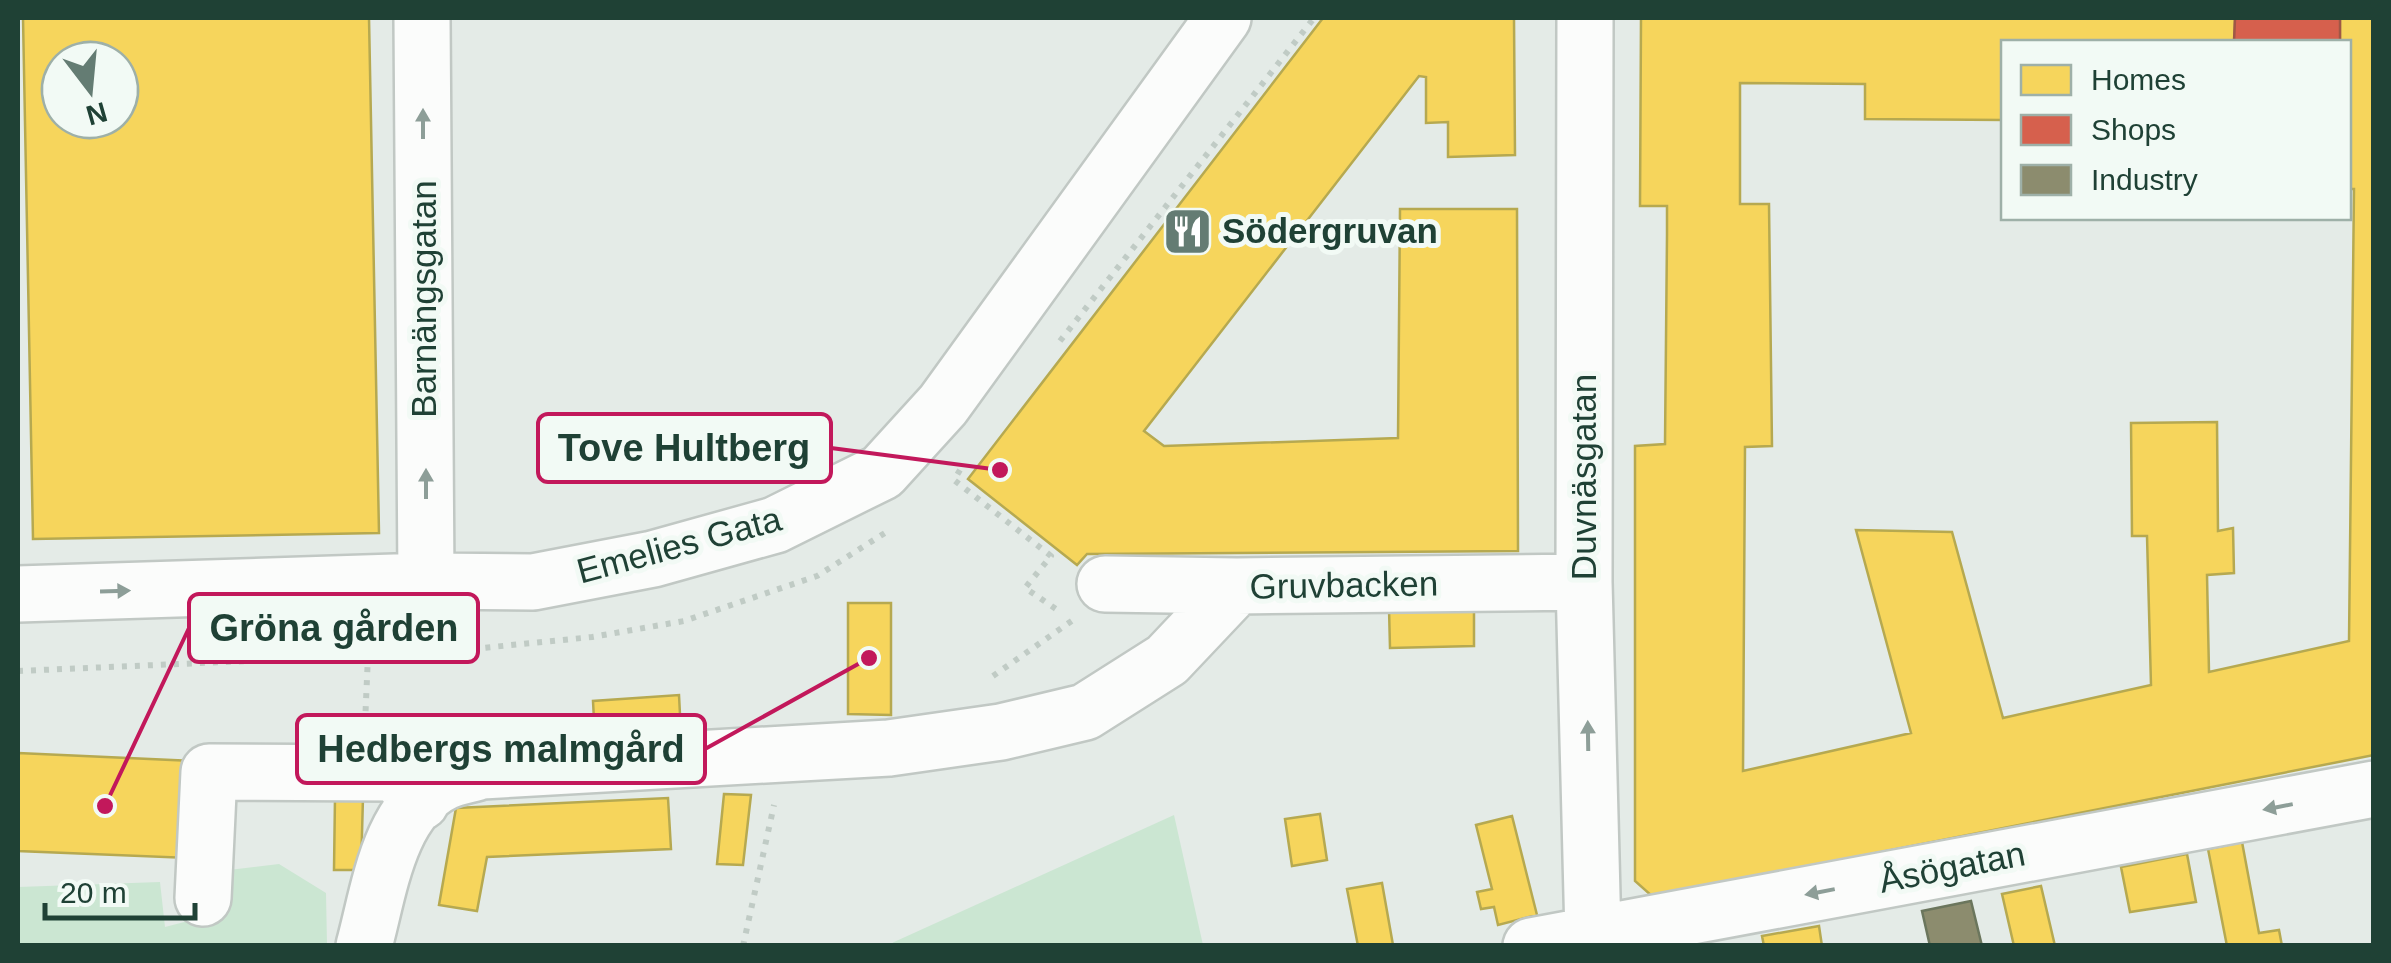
<svg xmlns="http://www.w3.org/2000/svg" width="2391" height="963" viewBox="0 0 2391 963" font-family="Helvetica,sans-serif">
  <style>
    .green { fill: #cbe6d2 }
    .homes { fill: #f6d55c; stroke: #b6a950; stroke-width: 2.5; fill-rule: evenodd }
    .shops { fill: #d6604d; stroke: #9f5746; stroke-width: 2.5 }
    .industry { fill: #8c8c6e; stroke: #6b765d; stroke-width: 2.5 }
    .lines { fill: none; stroke-linecap: round; stroke-linejoin: round }
    .minor-casing { stroke: #c1c8c4; stroke-width: 60 }
    .path { stroke: #c0cbc5; stroke-width: 6; stroke-dasharray: 5 8; stroke-linecap: butt }
    .minor { stroke: #fbfcfb; stroke-width: 55 }
    .oneway { fill: #8d9e98 }
    .labels { text-anchor: middle; stroke-width: 10; stroke-linejoin: round; paint-order: stroke }
    .poi-label { font-size: 35px; font-weight: bold; fill: #1f4135; stroke: #f2faf5; text-anchor: start }
    .street-label { font-size: 35px; fill: #1f4135; stroke: #f2faf5 }
    .leader { fill: none; stroke: #c2185b; stroke-width: 4 }
    .callout-dot { fill: #c2185b; stroke: #f2faf5; stroke-width: 4 }
    .callout { fill: #f2faf5; stroke: #c2185b; stroke-width: 4 }
    .callout-label { font-size: 38px; text-anchor: middle; font-weight: bold; fill: #1f4135 }
  </style>
  <rect width="100%" height="100%" fill="#e4ebe7"/>
  <path class="green" d="M1174,815l29,130h-314l5,-3z
    M279,864l47,29 1,52h-309v-58l142,-5 5,45 58,-15 6,-42z"/>
  <path class="homes" d="M23,18h346l10,515 -346,6zM60,60h60v60h-60z
    M1323,18h191l1,137 -67,2v-35l-22,1v-46l-7,-1 -275,355 20,15 234,-8 2,-229h117l1,342 -431,3 -10,11 -109,-86z
    M1641,18h594l-1,24h-230v78l-139,-1v-35l-125,-1v121h29l3,242 -27,1 -2,324 168,-38 -55,-203 96,2 51,186 148,-33 -4,-149h-15l-1,-113 86,-1 1,109 15,-3 1,45 -27,2 2,97 140,-31 5,-452h-6v-147h-8v-24h34v737l-721,142 -18,-16v-435l30,-2 2,-209v-29h-27z
    M848,603h43v112l-43,-1z
    M1474,607v39l-84,2 -1,-40z
    M679,695l2,39 -86,5 -2,-38z
    M18,753l175,8 -4,97 -171,-7z
    M724,794l27,1 -8,70 -26,-1z
    M335,797h28l-2,73h-27z
    M668,798l3,51 -184,8 -10,54 -38,-6 17,-97z
    M1320,814l7,46 -35,6 -7,-47z
    M1512,816l25,99 -39,10 -4,-18 -13,2 -4,-17 15,-3 -16,-64z
    M2242,842l17,91 20,-3 3,16h-55l-19,-97z
    M2187,854l9,48 -66,10 -9,-45z
    M1382,883l11,62 -35,1 -11,-57z
    M2041,886l14,60h-41l-12,-52z
    M1819,926l3,20h-58l-2,-10z"/>
  <path class="shops" d="M2235,18h105v24h-106z"/>
  <path class="industry" d="M1971,901l11,45h-52l-8,-35z"/>
  <g class="lines">
    <defs>
      <path id="minor" d="M422,18l4,563
        M1585,18l-1,564 9,353
        M1105,584l132,2 347,-4
        M18,594l408,-13 107,1 120,-23 122,-34 107,-53 61,-67 280,-387
        M203,898l6,-126 186,1 26,29
        M364,946c15,-54 24,-137 81,-164 11,-5 25,-7 37,-11l407,-23 112,-16 84,-20 82,-52 70,-74
        M1531,946l843,-157"/>
    </defs>
    <use href="#minor" class="minor-casing"/>
    <path class="path" d="M1060,341l254,-323
      M960,470l-6,10 97,76 -26,32 34,23
      M18,671l414,-18 160,-16 92,-16 133,-45 71,-45
      M993,676l80,-56
      M365,724l3,-69
      M743,946l31,-141"/>
    <use href="#minor" class="minor"/>
  </g>
  <defs><path id="oneway-solid" d="M-6-.8H1V-3.2L6.5 0L1 3.2V.8H-6Z" transform="scale(2.5)"/></defs>
  <g class="oneway">
    <use href="#oneway-solid" transform="translate(423 124) rotate(-90)"/>
    <use href="#oneway-solid" transform="translate(426 484) rotate(-90)"/>
    <use href="#oneway-solid" transform="translate(115 591) rotate(-2)"/>
    <use href="#oneway-solid" transform="translate(1588 736) rotate(-91)"/>
    <use href="#oneway-solid" transform="translate(2278 807) rotate(169)"/>
    <use href="#oneway-solid" transform="translate(1820 892) rotate(169)"/>
  </g>
  <defs>
    <symbol id="restaurant-square" viewBox="-11 -11 22 22"><rect x="-9" y="-9" width="18" height="18" rx="4" fill="#647c73" stroke="#f2faf5"/><path d="M-5-6h1v4h1v-4h1v4h1v-4h1v5L-1.5 .5V6h-2V.5L-5-1ZM5-6V6H3V1.5H1.5Q1.5-4 5-6Z" fill="#fff"/></symbol>
  </defs>
  <g fill-rule="evenodd">
    <use href="#restaurant-square" x="1160" y="204" width="55" height="55"/>
  </g>
  <g class="labels">
    <g class="poi-label">
      <text x="1222" y="243">Södergruvan</text>
    </g>
    <g class="street-label">
      <text transform="translate(424 299) rotate(-90)" y="12">Barnängsgatan</text>
      <text transform="translate(1584 477) rotate(-90)" y="12">Duvnäsgatan</text>
      <text transform="translate(679 545) rotate(-15)" y="12">Emelies Gata</text>
      <text transform="translate(1344 585) rotate(-1)" y="12">Gruvbacken</text>
      <text transform="translate(1952 867) rotate(-11)" y="12">Åsögatan</text>
    </g>
  </g>
  <path class="leader" d="M1000 470L831 448M105 806L189 628M869 658L705 749"/>
  <g class="callout-dot">
    <circle cx="1000" cy="470" r="10"/>
    <circle cx="105" cy="806" r="10"/>
    <circle cx="869" cy="658" r="10"/>
  </g>
  <g class="callout">
    <rect x="538" y="414" width="293" height="68" rx="10"/>
    <rect x="189" y="594" width="289" height="68" rx="10"/>
    <rect x="297" y="715" width="408" height="68" rx="10"/>
  </g>
  <g class="callout-label">
    <text x="684" y="461">Tove Hultberg</text>
    <text x="334" y="641">Gröna gården</text>
    <text x="501" y="762">Hedbergs malmgård</text>
  </g>
  <rect width="2391" height="963" fill="none" stroke="#1f4135" stroke-width="40"/>
  <rect x="2001" y="40" width="350" height="180" fill="#f2faf5" stroke="#9eb0a8" stroke-width="2.5"/>
  <rect x="2021" y="65" width="50" height="30" fill="#f6d55c" stroke="#9eb0a8" stroke-width="2.5"/>
  <text x="2091" y="90" font-size="30" fill="#1f4135">Homes</text>
  <rect x="2021" y="115" width="50" height="30" fill="#d6604d" stroke="#9eb0a8" stroke-width="2.5"/>
  <text x="2091" y="140" font-size="30" fill="#1f4135">Shops</text>
  <rect x="2021" y="165" width="50" height="30" fill="#8c8c6e" stroke="#9eb0a8" stroke-width="2.5"/>
  <text x="2091" y="190" font-size="30" fill="#1f4135">Industry</text>
  <g transform="translate(90 90) rotate(164)"><circle r="48" fill="#f2faf5" stroke="#9eb0a8" stroke-width="2.5"/>
  <path d="M0-8L18 38L0 25L-18 38Z" fill="#647c73"/>
  <text y="-15" font-size="28" font-weight="bold" text-anchor="middle" fill="#1f4135">N</text>
  </g>
  <path d="M45 903v15h150v-15" fill="none" stroke="#1f4135" stroke-width="5"/>
  <text x="60" y="903" font-size="30" fill="#1f4135" stroke="#f2faf5" stroke-width="8" paint-order="stroke">20 m</text>
</svg>
